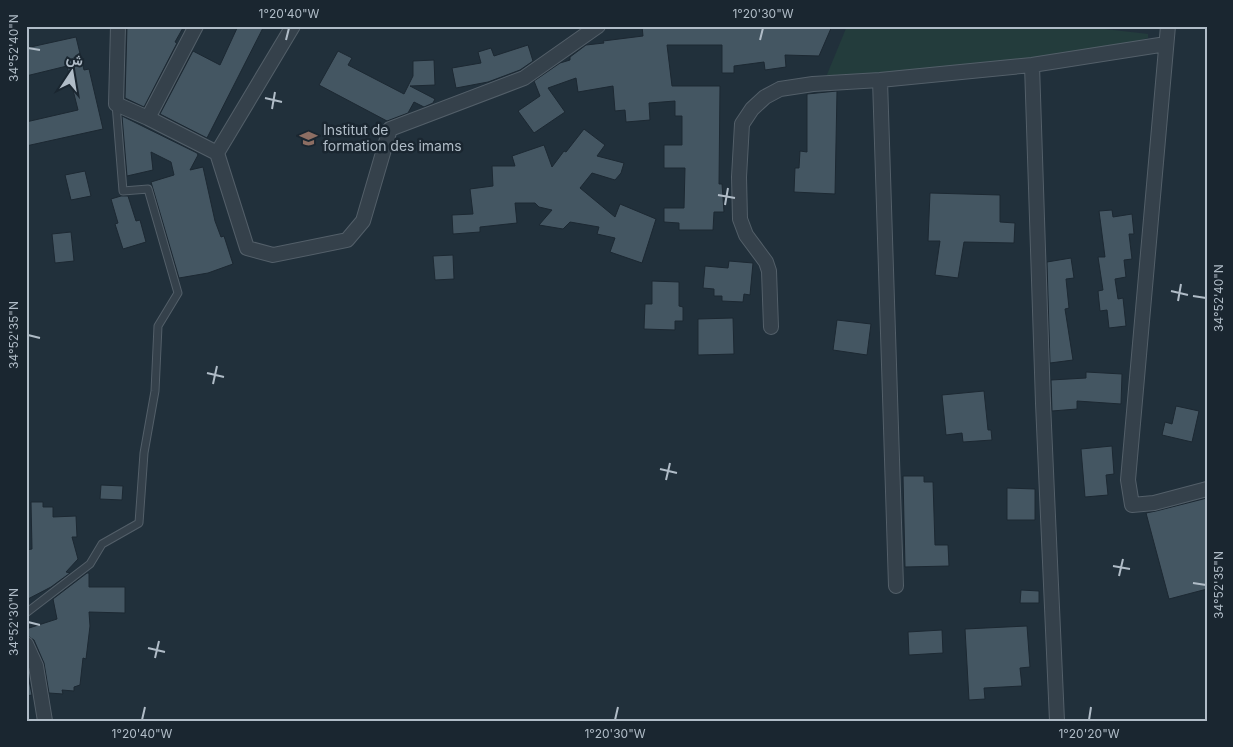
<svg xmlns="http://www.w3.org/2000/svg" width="1233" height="747" viewBox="0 0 1233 747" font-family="Inter,Vazirmatn,sans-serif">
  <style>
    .green { fill: #233c3c }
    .building { fill: #445662; stroke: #1c2832 }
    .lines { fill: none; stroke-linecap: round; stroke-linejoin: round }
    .service-casing { stroke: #535f69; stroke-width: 9 }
    .minor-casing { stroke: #535f69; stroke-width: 16 }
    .service { stroke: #35414b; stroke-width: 7 }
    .minor { stroke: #35414b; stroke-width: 14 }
    .ticks { fill: none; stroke: #b0bcc7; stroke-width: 2 }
    .labels { text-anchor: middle; stroke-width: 5; stroke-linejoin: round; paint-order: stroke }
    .poi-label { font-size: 14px; fill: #b0bcc7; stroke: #1a2630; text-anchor: start }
    .neatline { fill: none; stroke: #b0bcc7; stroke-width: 2 }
    .ticks-label { font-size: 12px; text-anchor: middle; fill: #b0bcc7 }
  </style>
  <rect width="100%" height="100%" fill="#21303b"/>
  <path class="green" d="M847,26h232l69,8v4l-18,5 -93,15 -115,12 -96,7z"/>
  <path class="building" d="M127,26h57l-9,16 2,1 -33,64 -19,-9z
    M238,26h26l-57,112 -47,-24 33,-63 27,14z
    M642,26h84v2l106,-2 -13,30 -34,-1 1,12 -21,3 -1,-8 -30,4v7h-12v-28h-55l5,41h48l-1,98h3l2,28h-10l-1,18h-34v-7l-15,-1v-14h20l1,-40h-21v-23h18v-29h-7v-15l-26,2 1,17 -24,2 -1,-12 -10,1 -2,-25 -35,6 -2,-14 -28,10 17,24 -31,21 -16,-22 22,-15 -6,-15 26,-18 10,-3v-3l16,-12 18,-2 -1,-2 40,-5z
    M76,37l8,33 5,-1 14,60 -77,17v-24l52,-12 -11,-44 -41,10v-28z
    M528,45l5,16 -13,9 -32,12 -32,6 -4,-20 29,-5 -3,-11 13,-4 3,8z
    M338,51l14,7 -4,7 56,29 9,-18v-15l21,-1 1,25 -25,1 25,13 -2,4 -9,4 -10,-5 -6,11 -21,8 -68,-36z
    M837,91l-2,103 -41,-2 1,-24h4l1,-17 7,1v-58z
    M122,116l75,37 1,2 -8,15 13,-3 12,54 6,16 3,-1 9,28 -25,9 -29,5 -28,-96 23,-7 -3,-13 -20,-10 2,18 -26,6z
    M584,129l21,16 -8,11 27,7 -3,10 -6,7 -23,-7 -12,15 35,29 5,-13 36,15 -14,44 -32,-11 5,-14 -18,-4 2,-7 -29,-5 -7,7 -24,-4 13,-15 -13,-3 -4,-4h-20l2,20 -37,4v5l-27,2 -1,-19 21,-1 -3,-25 23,-3 -1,-20h23l-3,-10 32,-11 8,22 12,-16 2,1z
    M85,171l6,25 -20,4 -6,-25z
    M930,193l70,2v27l15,1 -1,20 -50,-1 -6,36 -23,-3 5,-34h-12z
    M121,196h7l8,25 4,-1 6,22 -23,7 -8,-25 3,-1 -7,-24z
    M1112,210l1,7 19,-3 2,20h-5l3,25 -8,1 2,17 -11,2 3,20 5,-1 3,28 -17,2 -2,-18 -7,1 -2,-20 5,-1 -5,-33h7l-6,-46z
    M71,232l3,29 -19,2 -3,-29z
    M453,255l1,24 -19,1 -2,-24z
    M1071,258l3,20 -8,1 3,29 -4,1 8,51 -23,3 -3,-101z
    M729,261l24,2 -3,32 -6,-1 -1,8 -21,-1v-5h-8v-7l-11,-1 2,-22 23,2z
    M652,281l27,1v24l4,1v14h-8v9l-31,-1 1,-25h7z
    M733,318l1,36 -36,1v-36z
    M837,320l34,4 -4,31 -34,-5z
    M1086,372l36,2 -1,30 -44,-3v8l-25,2 -1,-31 35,-2z
    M984,391l4,39h3l1,10 -29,2 -1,-9 -16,2 -4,-40z
    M1176,406l23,5 -7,31 -30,-7 3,-13 7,2z
    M1112,446l2,28 -8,1 2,20 -23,2 -4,-48z
    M903,476h21v6h9l2,63h13l1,21 -44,1z
    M101,485l22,1 -1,14 -22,-1z
    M1007,488l28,1v31h-28z
    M1207,498v91l-38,10 -23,-86 10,-2z
    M31,502h12v5h10v10l23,-1 1,21h-5l6,22 -12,13 4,1 -19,14 -25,13v-50l6,-1z
    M87,573h2v14h36v26l-36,-1 1,14 -4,33 -3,-1 -3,27 -6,2v4l-12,-1 1,4 -14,-1 -5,-30 -10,-23 -8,-5v-6l31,-10 -4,-20z
    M1021,590l18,1v12h-19z
    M1027,626l3,41 -10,1 2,18 -38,2 1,11 -16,1 -4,-71z
    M942,630l1,23 -34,2 -1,-23z
    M26,666l6,29 -6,1z"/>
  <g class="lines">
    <defs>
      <path id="service" d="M26,613l64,-49 12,-20 37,-21 5,-70 11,-62 3,-65 20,-33 -30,-104 -25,2 -7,-87"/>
      <path id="minor" d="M118,26l-2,78 32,14 69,35
        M293,26l-76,127 30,95 26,7 74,-15 16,-19 27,-92 134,-51 74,-52
        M1168,26l-40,454 4,25 22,-2 53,-14
        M1032,65l11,338 14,318
        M880,80l16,506
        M148,118l48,-92
        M771,327l-2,-56 -3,-9 -20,-27 -6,-16 -1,-42 3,-53 10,-15 13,-12 15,-8 33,-5 67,-4 152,-15 134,-21
        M26,644l10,22 9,55"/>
    </defs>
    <use href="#service" class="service-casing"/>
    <use href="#minor" class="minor-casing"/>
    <use href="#service" class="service"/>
    <use href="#minor" class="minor"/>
  </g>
  <path class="ticks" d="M286,40l3,-12M760,40l3,-12M28,48l12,2M265,98l17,4M272,109l3,-17M718,195l17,3M725,205l3,-17M1171,291l17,4M1193,296l13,2M1178,301l3,-17M28,335l12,3M207,373l17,4M213,384l4,-18M660,469l17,4M666,480l4,-17M1113,566l17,3M1119,576l4,-17M1193,583l13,2M28,622l12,3M148,648l17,4M155,658l4,-17M142,720l3,-13M615,720l3,-13M1089,720l2,-13"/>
  <defs>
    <symbol id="university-bare" viewBox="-9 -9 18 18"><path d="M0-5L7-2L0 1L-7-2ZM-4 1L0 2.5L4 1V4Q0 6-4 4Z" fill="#8d6e63" stroke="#1a2630" stroke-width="2.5" paint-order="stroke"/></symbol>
  </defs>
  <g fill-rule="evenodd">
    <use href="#university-bare" x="296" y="126" width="25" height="25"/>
  </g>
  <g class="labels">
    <g class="poi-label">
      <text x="323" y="135">Institut de<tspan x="323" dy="16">formation des imams</tspan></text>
    </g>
  </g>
  <rect width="1233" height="747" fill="none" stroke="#1a2630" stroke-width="55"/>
  <g transform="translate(72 72) rotate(12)" stroke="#1a2630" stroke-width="4" paint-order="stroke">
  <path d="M0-4L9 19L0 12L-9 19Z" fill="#b0bcc7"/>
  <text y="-8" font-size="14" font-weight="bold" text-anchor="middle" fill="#b0bcc7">ش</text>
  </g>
  <rect x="28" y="28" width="1178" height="692" class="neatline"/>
  <g class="ticks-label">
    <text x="289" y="18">1°20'40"W</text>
    <text x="763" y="18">1°20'30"W</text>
    <text transform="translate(14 48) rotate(-90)" y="4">34°52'40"N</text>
    <text transform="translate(1219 298) rotate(-90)" y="4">34°52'40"N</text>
    <text transform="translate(14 335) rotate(-90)" y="4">34°52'35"N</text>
    <text transform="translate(1219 585) rotate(-90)" y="4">34°52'35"N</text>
    <text transform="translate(14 622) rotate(-90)" y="4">34°52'30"N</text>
    <text x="142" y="738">1°20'40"W</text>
    <text x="615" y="738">1°20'30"W</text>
    <text x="1089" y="738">1°20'20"W</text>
  </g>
</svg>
